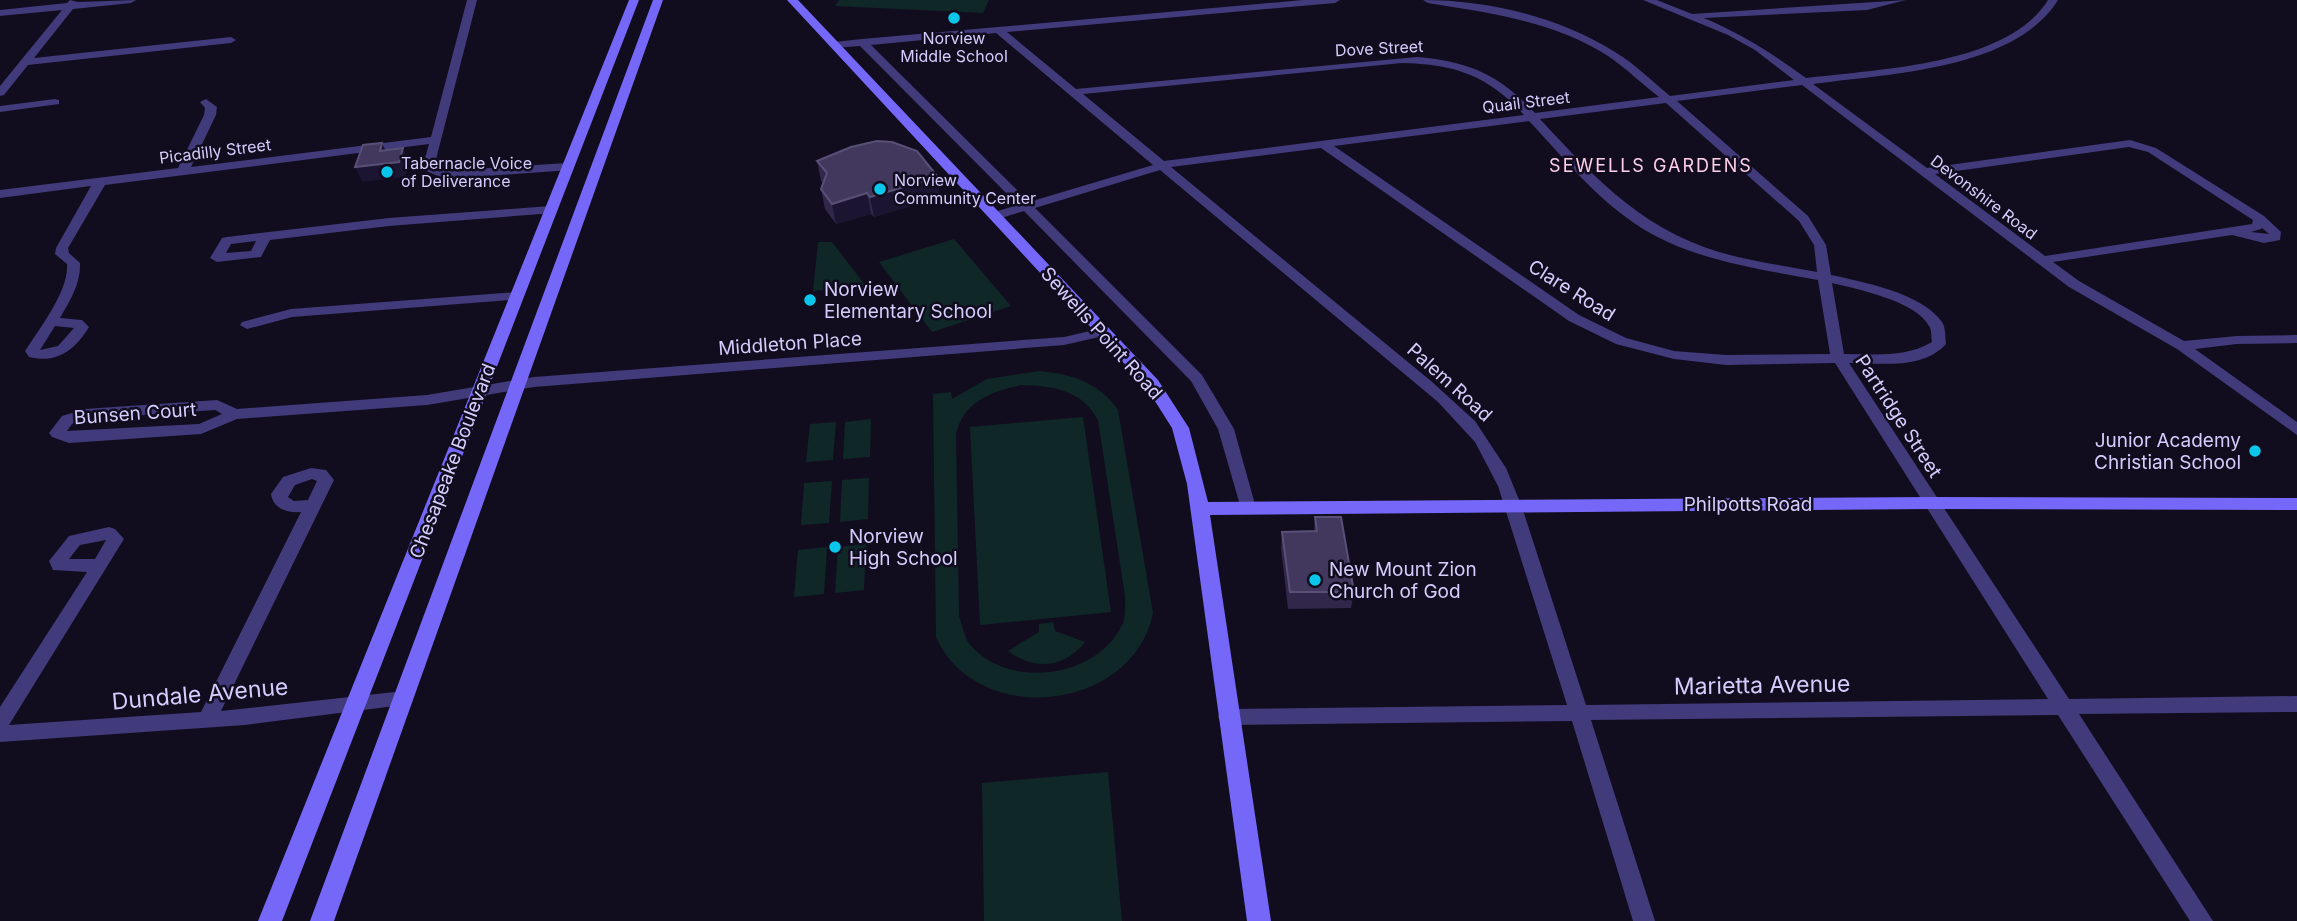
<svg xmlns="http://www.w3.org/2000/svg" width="2297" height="921" viewBox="0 0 2297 921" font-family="Inter,sans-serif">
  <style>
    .green { fill: #102728; fill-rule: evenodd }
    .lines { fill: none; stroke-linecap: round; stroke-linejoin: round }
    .street { fill: #413a7b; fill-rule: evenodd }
    .secondary { fill: #7568f8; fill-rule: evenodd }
    .wall { fill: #30274b }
    .shaded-wall { fill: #1c1531 }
    .building { fill: #42385e; stroke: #595077; stroke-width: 2 }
    .poi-dot { fill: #0ac6eb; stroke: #110d1e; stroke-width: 2.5 }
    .labels { text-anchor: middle; stroke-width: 5; stroke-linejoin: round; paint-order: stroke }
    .far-poi-label { font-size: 16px; fill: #d5cdfd; stroke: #110d1e; text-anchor: start }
    .far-street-label { font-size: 16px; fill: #d5cdfd; stroke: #110d1e }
    .far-neighbourhood-label { font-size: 18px; letter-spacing: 2px; fill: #fdcfe9; stroke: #110d1e }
    .poi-label { font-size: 19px; fill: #d5cdfd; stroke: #110d1e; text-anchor: start }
    .street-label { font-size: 19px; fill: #d5cdfd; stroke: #110d1e }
    .near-street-label { font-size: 23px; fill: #d5cdfd; stroke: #110d1e }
  </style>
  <rect width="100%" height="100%" fill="#110d1e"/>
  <path class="green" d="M839,0h150l-6,13 -148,-7z
    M954,239l57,67 -79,26 -53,-70z
    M818,242h14l33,43 -52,6z
    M1039,371c32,3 60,11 79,39l35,203c-20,99 -176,116 -217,24l-3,-243 18,-2 1,7 35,-20zM1021,385c33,1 61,5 77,35l27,176c0,9 1,19 -2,27 -24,56 -118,68 -155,19 -4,-7 -6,-18 -9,-26l-3,-182c8,-33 35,-42 65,-49z
    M1083,417l28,195 -131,13 -10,-198z
    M871,419l-1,38 -27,2 2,-37z
    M836,422l-3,38 -27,2 4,-38z
    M869,478l-1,41 -28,3 2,-42z
    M832,481l-3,42 -28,2 3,-42z
    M866,544l-2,46 -29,3 3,-46z
    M827,547l-3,47 -30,3 4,-47z
    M1053,622l2,9 30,11c-21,26 -51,29 -77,9l31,-19v-8z
    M1108,772l14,149h-138l-2,-138z"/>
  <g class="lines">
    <path class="street" d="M70,0l8,2 58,-2 -5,3 -58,6 -39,49 197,-21 5,3 -5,3 -203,22 -24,30 -4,1v-10l62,-76 -62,6v-6l67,-7z
      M467,0h10l-43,167 11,4 122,-8 6,4 -2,3 -127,9 -22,-10 7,-25 -324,41 -37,63 1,5 11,10c1,20 -10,38 -20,55l22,2 7,7c-14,23 -32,37 -60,30l-4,-6c14,-22 44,-60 42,-87l-12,-10 1,-6 35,-62 -91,12v-8l178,-22 26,-53 1,-7 -5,-6 6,-3 11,8 -1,8 -25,52 240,-30zM55,326l19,2 -16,18 -18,4z
      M1303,0h37l-5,3 -328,29 69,57 341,-32c51,4 83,18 118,56l124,-16c-17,-13 -33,-29 -51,-41 -54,-35 -118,-43 -180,-53l-5,-3c65,0 137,17 192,52 20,12 37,29 55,44l124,-16 -39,-30 -27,-15 -85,-35h14l35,14 214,-14 -39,10 -163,8c38,16 69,36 102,60 70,-9 201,-12 242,-78h10c-43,70 -171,74 -245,84l114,84 203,-28 26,8 108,68 17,16 -1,8 -16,3 -32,-8 -179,27 26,19 105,60 53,-5 60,-1v8l-60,1 -42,5 102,73v13l-120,-86 -108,-62 -267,-202 -125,16 131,115 18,29 5,30c32,7 91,18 111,47 4,6 3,15 4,22 -23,26 -66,19 -97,19l220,336 228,-3v16l-218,2 134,207h-23l-132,-206 -467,5 64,201h-22l-61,-200 -344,4 -7,-2 -3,-6 3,-6 7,-2 339,-4 -69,-219 -23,-44 -37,-40 -278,-232 -125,38 167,167 32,54 22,79 -2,4h-12l-24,-83 -27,-48 -167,-170 -29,9 -4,-1v-6l27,-8 -158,-159 -26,2 -5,-3 5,-3 28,-3zM996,33l157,132 -124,37 -158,-157zM1402,63c52,1 86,12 122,52l-360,46 -81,-67zM1666,103l133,118 15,24 3,27c-26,-5 -53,-9 -79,-15 -88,-20 -139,-74 -198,-138zM1529,121c33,35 64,74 105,102 54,37 121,45 184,57l12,74 -104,1 -52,-4 -48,-13 -47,-23 -245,-169zM2129,147l19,5 105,68 -1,4 -207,32 -110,-82zM1321,148l248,173 47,23 58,15 52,6 109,-2 213,336 -462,6 -64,-198 -16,-39 -31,-47 -44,-40 -260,-214zM2262,228l7,6 -18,-2 10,-3zM1832,283c25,6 84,18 97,43 3,3 2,12 3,16 -27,16 -57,12 -88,12z
      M55,99l4,1v4l-59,8v-6z
      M550,206l6,4 -2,3 -165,13 -119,14 -9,17 -44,5 -7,-4 12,-20 5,-1 162,-19zM256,241l-5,10 -25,2 5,-9z
      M517,292l7,4 -2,3 -230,18 -45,12 -7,-4 2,-3 49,-13z
      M1103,328l5,1 2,3 -2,3 -44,10 -530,42 -107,18 -190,14 -36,15 -132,9 -17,-6 -3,-4 13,-17 23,-7 132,-9 20,9 190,-14 107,-18 530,-40zM215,410l7,4 -23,10 -132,7 5,-7 14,-5z
      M311,468l15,2 8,10 -113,231 183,-20 7,3 2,5 -2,5 -166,21 -245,17v-35l87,-135 -34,-2 -4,-9 20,-25 40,-9 6,2 9,10 -115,186 192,-13 100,-200c-13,1 -28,-3 -30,-18l12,-17zM312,479l5,2 -9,19 -14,1 -6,-4 7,-12zM106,540l-11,19h-26l11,-14z"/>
    <path class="secondary" d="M629,0h10l-357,921h-24z
      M653,0h10l-329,921h-24z
      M787,0h11l360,380 31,48 19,74 724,-5 365,1v12l-365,-1 -722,6 61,406h-24l-60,-437 -15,-56 -26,-41z"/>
  </g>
  <path class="wall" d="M817,161l123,36 -66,20 -3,-3 -35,10 -11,-15 -4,-20 2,-6 -2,-2z
    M1315,517l39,75 -3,16 -63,1 -7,-61 1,-16 32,-1z"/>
  <path class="shaded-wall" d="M382,143l7,15 14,-10 7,15 -5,14 -43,5 -7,-15 25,-16z
    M938,177l2,20 -66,20 -4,-20z
    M867,193l4,21 -35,10 -4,-20z"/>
  <path class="building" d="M877,141l15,1 25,9 21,26 -68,20 -3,-4 -35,11 -11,-15 6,-16 -10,-12 34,-14z
    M382,143l-2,8 23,-3 -4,14 -44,5 8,-22z
    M1315,517h26l13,75h-64l-8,-60 35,-1z"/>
  <g class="poi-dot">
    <circle cx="954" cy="18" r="7"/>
    <circle cx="387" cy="172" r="7"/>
    <circle cx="880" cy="189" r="7"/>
    <circle cx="810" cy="300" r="7"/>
    <circle cx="2255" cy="451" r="7"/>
    <circle cx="835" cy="547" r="7"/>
    <circle cx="1315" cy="580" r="7"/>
  </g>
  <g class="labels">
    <g class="far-poi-label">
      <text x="954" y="44" text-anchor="middle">Norview<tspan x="954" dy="18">Middle School</tspan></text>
      <text x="401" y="169">Tabernacle Voice<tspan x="401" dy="18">of Deliverance</tspan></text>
      <text x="894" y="186">Norview<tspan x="894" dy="18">Community Center</tspan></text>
    </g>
    <g class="far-street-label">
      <text transform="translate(1379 48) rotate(-3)" y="6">Dove Street</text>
      <text transform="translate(1526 102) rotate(-7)" y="6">Quail Street</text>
      <text transform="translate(215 151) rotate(-7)" y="6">Picadilly Street</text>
      <text transform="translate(1984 197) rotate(37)" y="6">Devonshire Road</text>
    </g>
    <g class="far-neighbourhood-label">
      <text x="1651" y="172">SEWELLS GARDENS</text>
    </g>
    <g class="poi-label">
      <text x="824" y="296">Norview<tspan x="824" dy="22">Elementary School</tspan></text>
      <text x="2241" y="447" text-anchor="end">Junior Academy<tspan x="2241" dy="22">Christian School</tspan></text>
      <text x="849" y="543">Norview<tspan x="849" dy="22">High School</tspan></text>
      <text x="1329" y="576">New Mount Zion<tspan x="1329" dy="22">Church of God</tspan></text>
    </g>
    <g class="street-label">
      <text transform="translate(1572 290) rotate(32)" y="7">Clare Road</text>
      <text transform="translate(1102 333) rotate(48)" y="7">Sewells Point Road</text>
      <text transform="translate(790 343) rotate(-4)" y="7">Middleton Place</text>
      <text transform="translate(1450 382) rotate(42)" y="7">Palem Road</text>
      <text transform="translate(135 413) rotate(-4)" y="7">Bunsen Court</text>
      <text transform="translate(1899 416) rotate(57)" y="7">Partridge Street</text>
      <text transform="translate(452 461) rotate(-69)" y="7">Chesapeake Boulevard</text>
      <text x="1748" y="511">Philpotts Road</text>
    </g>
    <g class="near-street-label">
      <text transform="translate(1762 685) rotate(-1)" y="8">Marietta Avenue</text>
      <text transform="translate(200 694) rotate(-5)" y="8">Dundale Avenue</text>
    </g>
  </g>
</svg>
